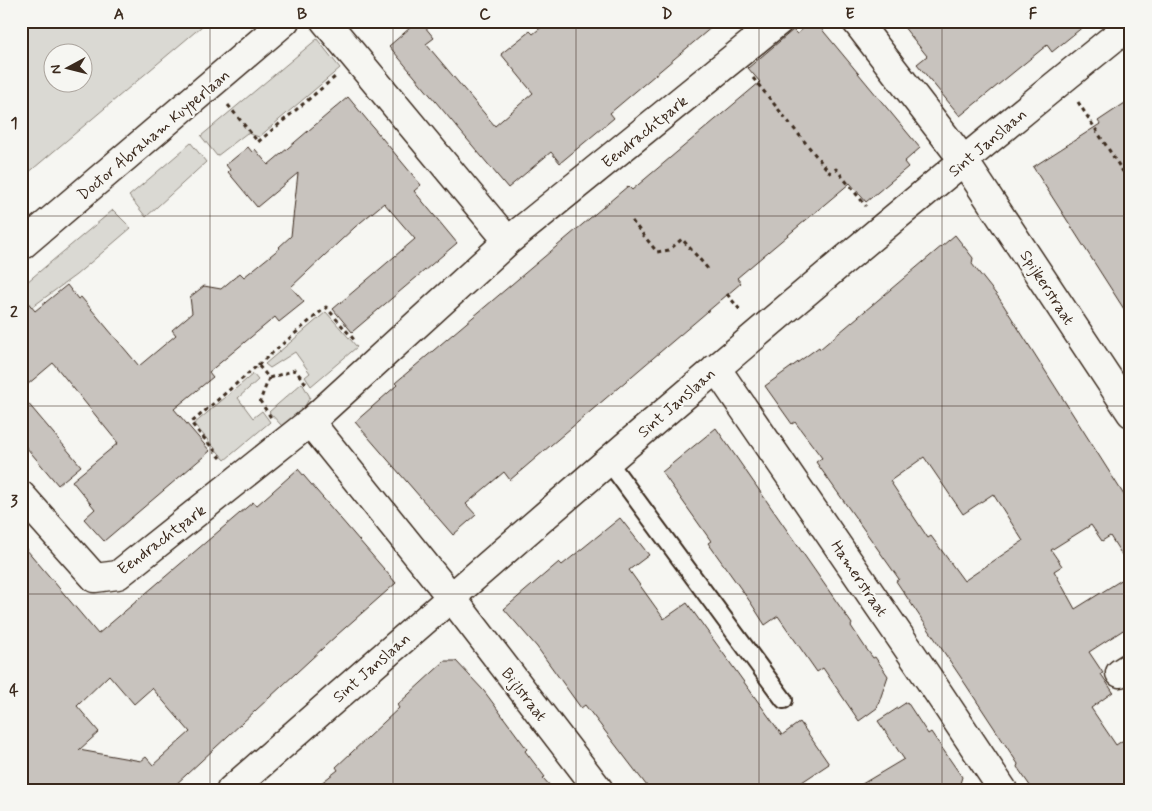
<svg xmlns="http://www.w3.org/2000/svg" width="1152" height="811" viewBox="0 0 1152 811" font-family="Mynerve,sans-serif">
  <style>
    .green { fill: #dad9d3; stroke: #8a8278; fill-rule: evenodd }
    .building { fill: #c8c3be; stroke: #3b2a1e; fill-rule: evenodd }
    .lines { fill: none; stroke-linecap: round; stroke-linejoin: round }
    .lane-casing { stroke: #3b2a1e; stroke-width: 20 }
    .street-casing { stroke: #3b2a1e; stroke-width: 31 }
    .path { stroke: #3b2a1e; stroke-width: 3; stroke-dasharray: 4 4; stroke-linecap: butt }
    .lane { stroke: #f6f6f2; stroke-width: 16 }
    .street { stroke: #f6f6f2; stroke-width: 28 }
    .grid { fill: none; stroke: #3b2a1e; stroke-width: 1; stroke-opacity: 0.55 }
    .labels { text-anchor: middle; stroke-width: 4.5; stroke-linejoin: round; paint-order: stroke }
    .street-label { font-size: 16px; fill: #3b2a1e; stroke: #f6f6f2 }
    .neatline { fill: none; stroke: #3b2a1e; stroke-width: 2 }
    .grid-label { font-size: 16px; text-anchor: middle; font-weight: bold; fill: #3b2a1e }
  </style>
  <rect width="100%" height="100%" fill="#f6f6f2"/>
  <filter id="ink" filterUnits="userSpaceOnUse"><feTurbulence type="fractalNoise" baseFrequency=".02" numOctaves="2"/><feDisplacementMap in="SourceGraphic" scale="10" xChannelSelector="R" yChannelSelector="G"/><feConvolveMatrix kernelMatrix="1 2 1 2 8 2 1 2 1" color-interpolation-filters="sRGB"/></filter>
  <g filter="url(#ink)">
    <path class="green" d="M21,21h187l-187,158zM52,52h30v30h-30z
      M317,39l23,29 -81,69 -12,-4 -30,23 -16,-20z
      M191,143l15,19 -60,55 -17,-21z
      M113,210l18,18 -55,47 -44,32 -4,-4 -7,6v-22z
      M326,312l31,35 -46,39 -6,-9 5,-4 -15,-21 -25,16 -5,-4z
      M253,374l5,6 -20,18 15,20 9,-7 8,11 -45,38 -31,-36z
      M302,383l8,14 -10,18 -18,11 -13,-14z"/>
    <path class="building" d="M418,21h2l14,17 -8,6 69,82 38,-33 -32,-39 29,-23 3,3 16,-13h170l-109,92 4,5 -54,45 -9,-11 -43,36 -119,-142z
      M812,21h3l105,127 -16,14 4,5 -42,35 -16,-19 -113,95 4,5 -231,197 -6,-8 -38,32 10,11 -23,20 -98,-113 42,-37 -2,-2 233,-197 4,4 128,-108 -12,-14 45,-38 4,4z
      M899,21h191l-38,31 -5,-7 -87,71 -43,-52 10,-8z
      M348,97l73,88 -7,6 43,52 -105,89 -19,-23 82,-70 -31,-36 -29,24 -64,60 13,15 -25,20 -4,-5 -66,55 4,5 -39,32 36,42 -106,90 -20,-22 11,-10 -23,-28 46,-38 -65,-80 -32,27v-96l14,17 32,-26 11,14 3,-2 58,69 37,-31 -4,-5 20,-17 -2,-16 14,-11 17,3 19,-16 4,4 36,-29 -1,-1 12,-11 7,-63 -41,34 -29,-35 2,-2 -4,-5 22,-18 4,5 3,-3 13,16z
      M1131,99v221l-98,-153 67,-43 -2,-3z
      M955,235l18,23 -1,6 27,34 132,208v63l-21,-33 -8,5 -11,-16 -40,25 11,16 -8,5 21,38 56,-35v51l-42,27 14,21 -2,1 12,18 -22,16 25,37 15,-10v44l-16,11h-82l-16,-23 1,-3 -52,-79 -70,-104 3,-2 -83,-117 6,-4 -27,-36 -3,2 -27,-38 54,-39 1,2zM924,457l39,57 30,-20 30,47 -59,40 -33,-45 -3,2 -38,-57z
      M21,395l60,71 -23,19 -37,-44z
      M716,428l136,196 -1,2 14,21 8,11 2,-1 13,19 -11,32 -18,13 -36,-53 -6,4 -39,-56 -13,9 -14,-22 -43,-60 3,-2 -49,-69z
      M298,469l98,114 -59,52 -164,152 2,3h-154v-247l77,91 155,-132 3,4zM109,675l25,29 18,-16 38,44 -37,33 -7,-8 -5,4 -62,-11 20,-18 -22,-26z
      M620,518l29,37 -20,15 35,49 23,-16 95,132 18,-13 29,42 -39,26h-140l-65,-85 -4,3 -44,-61 -33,-38 55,-47 3,3z
      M445,661h11l28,30 43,58 -2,2 20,26 -2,1 11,12h-242l26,-20 -2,-3 63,-59 -2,-3z
      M907,702l21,32 3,-2 31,45 -4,13h-106l52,-31 -26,-38z"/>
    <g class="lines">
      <defs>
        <path id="lane" d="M608,461l176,239"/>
        <path id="street" d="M325,21l183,220
          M856,21l108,140 167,252
          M21,246l264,-225
          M716,368l215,314 72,108
          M310,422l141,175 148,193
          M21,495l74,83 23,-3 192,-153 198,-181 271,-220
          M1120,673l11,-7
          M231,790c296,-260 593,-519 900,-766"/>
      </defs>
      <use href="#lane" class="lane-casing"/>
      <use href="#street" class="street-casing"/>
      <path class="path" d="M753,78l77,95 6,-4 30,37
        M1078,102l53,82
        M228,105l30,37 77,-65
        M632,221l25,31 12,-2 13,-11 27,31
        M727,294l14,17
        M258,365l68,-58 30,35
        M269,378l-9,23 12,18
        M221,458l-30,-35 67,-58 11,13 26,-8 13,16"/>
      <use href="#lane" class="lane"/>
      <use href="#street" class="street"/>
    </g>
  </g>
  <path class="grid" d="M210,21v769M393,21v769M576,21v769M759,21v769M942,21v769M21,216h1110M21,406h1110M21,594h1110"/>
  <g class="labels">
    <g class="street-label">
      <text transform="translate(644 131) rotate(-39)" y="6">Eendrachtpark</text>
      <text transform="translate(153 134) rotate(-40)" y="6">Doctor Abraham Kuyperlaan</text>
      <text transform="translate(987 142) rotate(-40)" y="6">Sint Janslaan</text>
      <text transform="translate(1048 287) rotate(57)" y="6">Spijkerstraat</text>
      <text transform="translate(676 402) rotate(-41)" y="6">Sint Janslaan</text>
      <text transform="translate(161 539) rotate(-37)" y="6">Eendrachtpark</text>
      <text transform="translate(860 578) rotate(56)" y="6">Hamerstraat</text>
      <text transform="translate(371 667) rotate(-41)" y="6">Sint Janslaan</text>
      <text transform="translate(525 694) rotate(52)" y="6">Bijlstraat</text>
    </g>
  </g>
  <rect width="1152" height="811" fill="none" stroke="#f6f6f2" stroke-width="55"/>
  <g transform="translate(68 68) rotate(263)"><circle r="24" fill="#f6f6f2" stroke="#aba49d"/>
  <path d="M0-4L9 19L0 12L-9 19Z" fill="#3b2a1e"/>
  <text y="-8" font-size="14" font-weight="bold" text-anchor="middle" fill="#3b2a1e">N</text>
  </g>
  <rect x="28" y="28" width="1096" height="756" class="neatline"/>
  <g class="grid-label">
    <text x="119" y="19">A</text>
    <text x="302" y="19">B</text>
    <text x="485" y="19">C</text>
    <text x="667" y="19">D</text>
    <text x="850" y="19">E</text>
    <text x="1033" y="19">F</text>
    <text x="14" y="128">1</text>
    <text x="14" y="317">2</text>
    <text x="14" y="506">3</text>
    <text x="14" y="695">4</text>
  </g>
</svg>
